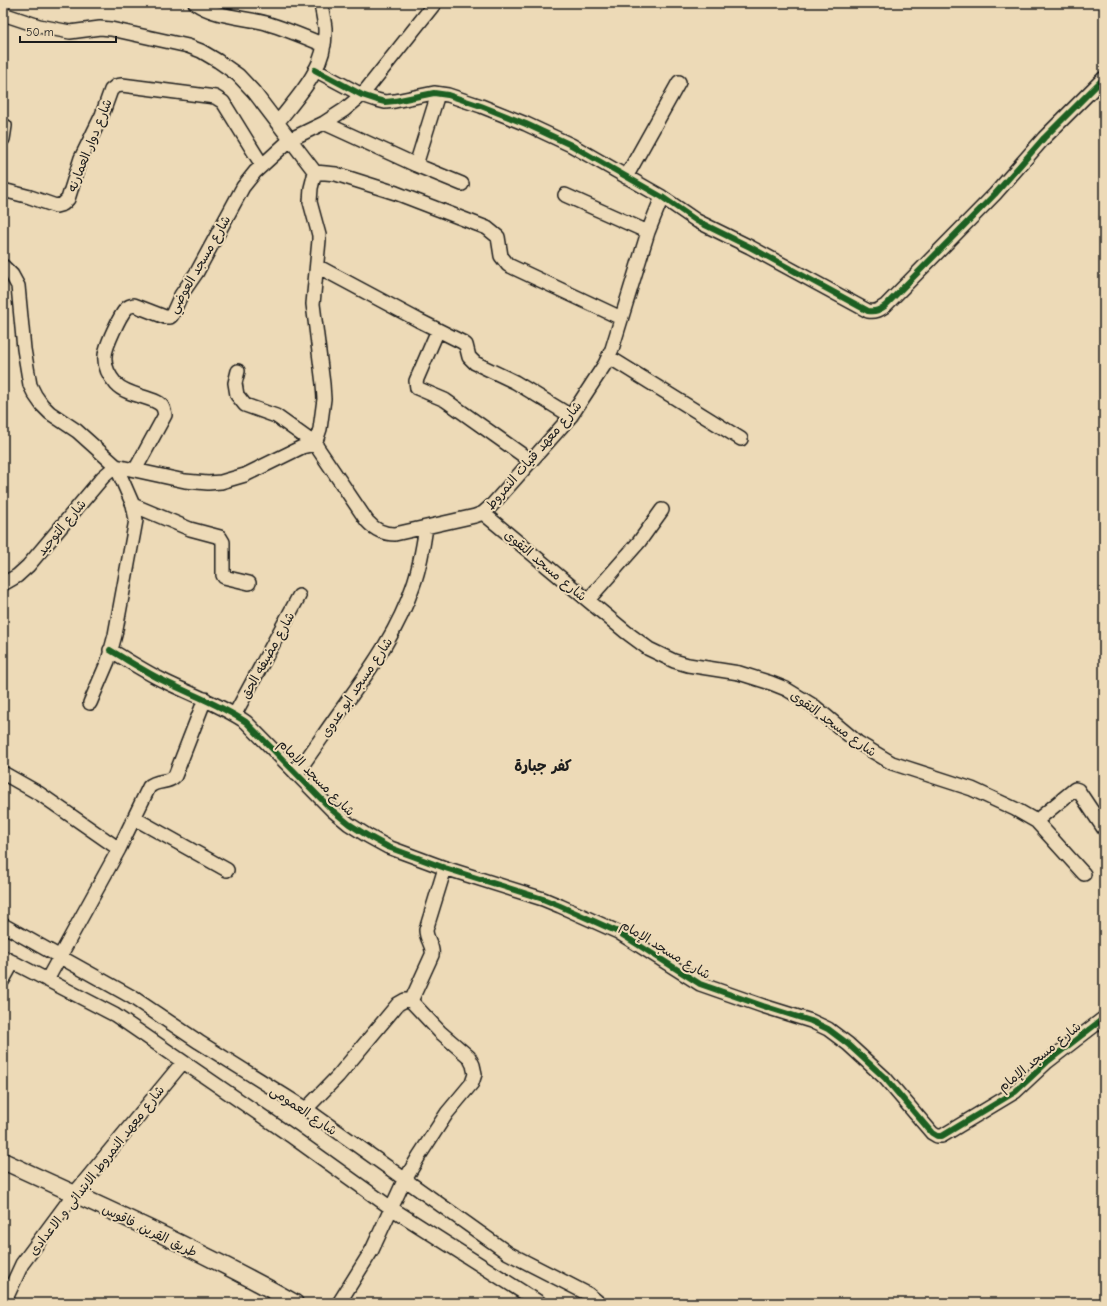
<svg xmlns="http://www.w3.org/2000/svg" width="1107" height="1306" viewBox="0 0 1107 1306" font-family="'Comic Neue','Playpen Sans Arabic',sans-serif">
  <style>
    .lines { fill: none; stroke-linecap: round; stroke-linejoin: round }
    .minor-casing { stroke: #1c1c1c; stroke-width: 16 }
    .tertiary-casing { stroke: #1c1c1c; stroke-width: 19 }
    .minor { stroke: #eddab7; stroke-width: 13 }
    .tertiary { stroke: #eddab7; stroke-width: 16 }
    .cycleway-casing { stroke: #eddab7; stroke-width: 8 }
    .cycleway { stroke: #1b5e20; stroke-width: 6 }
    .labels { text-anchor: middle; stroke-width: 4; stroke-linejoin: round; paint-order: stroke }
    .street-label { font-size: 13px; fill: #1c1c1c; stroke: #eddab7 }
    .quarter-label { font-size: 15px; font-weight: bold; fill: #1c1c1c; stroke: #eddab7 }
  </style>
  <rect width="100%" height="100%" fill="#eddab7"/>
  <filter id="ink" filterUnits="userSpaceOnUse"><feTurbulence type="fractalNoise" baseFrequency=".025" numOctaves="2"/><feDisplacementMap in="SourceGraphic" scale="8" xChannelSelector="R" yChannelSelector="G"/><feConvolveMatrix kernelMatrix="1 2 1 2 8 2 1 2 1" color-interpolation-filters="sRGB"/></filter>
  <g filter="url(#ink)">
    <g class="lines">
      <defs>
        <path id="minor" d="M195,3c20,14 48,14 71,20 20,6 39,14 58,22
          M3,14l36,12 31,6 30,-4 11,1 77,17 13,5 17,10 20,14 16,17 61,80 21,2 60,19 91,35 11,9 3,19 7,9 113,53
          M315,70l47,25 15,5 8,2 10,-1 39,-8 14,2 33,11 45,18 45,21 91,52 35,24 53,26 118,64c8,1 11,-1 17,-5l110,-112 49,-56 60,-60
          M277,123c23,-29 50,-56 48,-95 -1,-9 -3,-17 -4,-25
          M324,123l92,42 46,19
          M3,125l2,1 -2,13
          M416,165l22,-71
          M626,177l53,-95
          M3,190l27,7 26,9 7,-2 5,-5 13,-41 21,-43 9,-25 5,-4 6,-1 93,12 8,5 39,63
          M565,195l83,37
          M3,266l9,9 6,11 6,63 6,36 5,10 7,10 8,8 27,18 39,35 69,15 23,2 13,-1 24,-7 57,-28 13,-3
          M317,266l101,54 44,22 4,3 3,12 6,6 40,19 56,34
          M438,330l-22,51 1,7 28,12 86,61
          M609,357l132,82
          M238,371l-3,12 2,12 8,10 31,11 39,28 52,77c8,9 16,13 28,13l80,-18 8,-3 9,-8 79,-89 34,-52 7,-15 36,-117 14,-35
          M315,444l5,-15 4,-30 -1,-15 -10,-80 6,-64v-5l-9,-33 1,-14 4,-16
          M135,470l30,-55c-1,-4 -1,-6 -3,-9 -7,-9 -35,-10 -46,-22 -7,-8 -12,-17 -11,-28 0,-9 15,-41 21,-47 2,-3 5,-3 8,-4l31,12h5l2,-2 9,-20 16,-23 46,-85 12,-15 36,-33 33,-16 20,-13 18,-15 73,-92
          M133,505l57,24 30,8 3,5v33l1,2 25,6
          M483,513l143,119 23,17 25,12 14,4 51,8 32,10 15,6 28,17 43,36 35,21 80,26 43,20 21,12 48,53
          M3,584l14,-8 11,-10 75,-89 13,-11 17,39 3,15 -21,115 -7,26 -18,42
          M588,600l51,-58 23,-32
          M110,650c19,11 37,23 56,32 27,13 55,23 80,40l86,88 17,14 19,12 20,11 57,21 98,31 17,7 58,26 82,52 63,22 48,15 17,8 20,15 37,34 47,55 5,3h5l73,-44 32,-30 57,-44
          M235,714l64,-118
          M3,773l37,21 79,55
          M296,774c18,-25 35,-50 53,-75 25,-35 50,-71 64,-113 7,-19 10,-39 13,-59
          M134,818l93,52
          M1036,821l39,-32 3,1 26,39
          M3,925l129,72 67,45 107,67 202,144 80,41 11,9
          M3,957l112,58 176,121 100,72 149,95
          M3,980l10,-18
          M47,980l72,-131 30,-62c8,-8 19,-3 26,-11l30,-77
          M306,1109l32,-33 60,-72 7,-4 6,1
          M4,1303l18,-39 52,-70 109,-132
          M339,1303l33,-53 30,-65 17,-29 28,-43 25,-30 3,-9 -2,-9 -4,-8 -29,-25 -29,-31 21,-46c2,-9 -6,-15 -6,-25l19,-62"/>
        <path id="tertiary" d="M3,1161c97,45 198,89 292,142"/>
      </defs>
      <use href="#minor" class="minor-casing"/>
      <use href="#tertiary" class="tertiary-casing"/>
      <use href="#minor" class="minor"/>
      <use href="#tertiary" class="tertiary"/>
      <defs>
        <path id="cycleway" d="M315,70l47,25 15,5 8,2 10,-1 39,-8 14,2 33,11 45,18 45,21 91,52 35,24 53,26 118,64c8,1 11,-1 17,-5l110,-112 49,-56 60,-60
          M110,650c19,11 37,23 56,32 27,13 55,23 80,40l86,88 17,14 19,12 20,11 57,21 98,31 17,7 58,26 82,52 63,22 48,15 17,8 20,15 37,34 47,55 5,3h5l73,-44 32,-30 57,-44"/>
      </defs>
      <use href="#cycleway" class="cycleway-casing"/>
      <use href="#cycleway" class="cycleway"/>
    </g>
  </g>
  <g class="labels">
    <g class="street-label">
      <text transform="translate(89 145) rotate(-68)" y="5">شارع دوار العمارنه</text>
      <text transform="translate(199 264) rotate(-60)" y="5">شارع مسجد العوضي</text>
      <text transform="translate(533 455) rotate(-49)" y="5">شارع معهد فتيات النمروط</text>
      <text transform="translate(61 527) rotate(-50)" y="5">شارع التوحيد</text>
      <text transform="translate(546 565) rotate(40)" y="5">شارع مسجد التقوى</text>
      <text transform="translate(267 655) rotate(-61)" y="5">شارع مضيفه الحق</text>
      <text transform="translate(356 687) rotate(-56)" y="5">شارع مسجد ابو عدوى</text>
      <text transform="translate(834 723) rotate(36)" y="5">شارع مسجد التقوى</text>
      <text transform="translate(317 777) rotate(45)" y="5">شارع مسجد الإمام</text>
      <text transform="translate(666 949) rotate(31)" y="5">شارع مسجد الإمام</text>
      <text transform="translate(1039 1056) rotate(-39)" y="5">شارع مسجد الإمام</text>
      <text transform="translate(304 1110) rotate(34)" y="5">شارع العمومى</text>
      <text transform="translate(96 1170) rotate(-52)" y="5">شارع معهد النمروط الابتدائى و الاعدادى</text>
      <text transform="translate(150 1230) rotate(26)" y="5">طريق القرين, فاقوس</text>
    </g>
    <g class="quarter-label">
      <text x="543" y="771">كفر جبارة</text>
    </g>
  </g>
  <rect width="1107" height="1306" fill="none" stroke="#eddab7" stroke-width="16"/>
  <rect x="8" y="8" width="1091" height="1290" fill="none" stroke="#1c1c1c" stroke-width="1.5" filter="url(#ink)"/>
  <path d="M20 36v6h96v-6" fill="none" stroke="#1c1c1c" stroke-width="2"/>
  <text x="26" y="36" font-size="12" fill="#1c1c1c" stroke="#eddab7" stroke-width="3" paint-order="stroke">50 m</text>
</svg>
